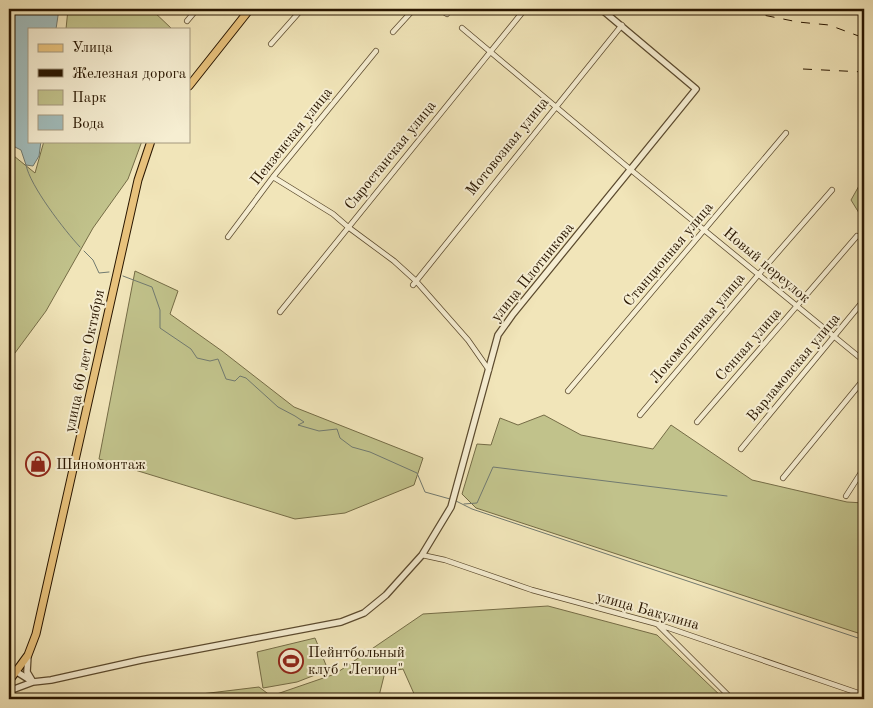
<svg xmlns="http://www.w3.org/2000/svg" width="873" height="708" viewBox="0 0 873 708" font-family="'Old Standard TT',serif">
  <style>
    .green { fill: #c1c28b; stroke: #756c46 }
    .water { fill: #a1bcbb; stroke: #717a70 }
    .lines { fill: none; stroke-linecap: round; stroke-linejoin: round }
    .stream { stroke: #717a70; stroke-width: 1 }
    .minor-casing { stroke: #5b4a2e; stroke-width: 6 }
    .tertiary-casing { stroke: #5b4a2e; stroke-width: 8 }
    .primary-casing { stroke: #291600; stroke-width: 9 }
    .minor { stroke: #f6eed2; stroke-width: 4.5 }
    .tertiary { stroke: #f6eed2; stroke-width: 5.5 }
    .primary { stroke: #e8c27c; stroke-width: 7 }
    .rail { stroke: #291600; stroke-width: 1; stroke-dasharray: 9 9; stroke-linecap: butt }
    .labels { text-anchor: middle; stroke-width: 4; stroke-linejoin: round; paint-order: stroke }
    .street-label { font-size: 15px; fill: #291600; stroke: #f6eed2 }
    .poi-label { font-size: 15px; fill: #291600; stroke: #f6eed2; text-anchor: start }
  </style>
  <rect width="100%" height="100%" fill="#f1e5b9"/>
  <filter id="stains"><feTurbulence type="fractalNoise" baseFrequency=".004" numOctaves="4"/><feColorMatrix values="0 0 0 0 .2 0 0 0 0 .09 0 0 0 0 .02 0 0 0 .5 -.17"/></filter>
  <radialGradient id="worn" r=".72"><stop offset=".6" stop-color="#630" stop-opacity="0"/><stop offset="1" stop-color="#630" stop-opacity=".3"/></radialGradient>
  <path class="green" d="M68,9h83l21,20h-106z
    M44,141h98l-14,38 -35,49 -47,83 -37,50v-209l26,21z
    M864,177v44l-13,-21z
    M135,271l43,20 -8,23 52,37 72,56 129,51 -9,27 -69,28 -50,6 -196,-60z
    M544,415l37,20 72,14 18,-24 81,55 95,22 17,1v132l-388,-127 -14,-14 15,-50 14,1 9,-27 18,7z
    M548,606l109,29 67,64h-310l1,-3 -12,-27 -18,3 -6,24 1,3h-220l99,-12 12,9 64,-22 88,-60z
    M315,638l13,32 -31,12 -34,6 -6,-36z"/>
  <path class="water" d="M9,9h50l-3,20h-27v112h12l-2,15 -6,10 -7,-1 -5,-15 -12,-6z"/>
  <g class="lines">
    <path class="stream" d="M26,165c4,21 39,66 54,82
      M84,251l9,9 6,13 10,-1
      M123,276l29,11 8,23v18l31,21 6,9 13,3 8,-2 8,20 9,2 5,-5 6,2 32,29 17,9 9,6 -6,3 21,6 18,-2 3,9 12,9 18,5 47,21 8,19 25,7
      M454,500l18,9 392,131
      M464,504l13,-1 16,-36 234,29"/>
    <defs>
      <path id="minor" d="M439,9l8,5
        M187,21l10,-12
        M462,28l169,142 233,191
        M393,32l21,-23
        M271,44l31,-35
        M273,177l60,37 15,13 46,34 22,20 52,59 21,30
        M228,237l45,-60 103,-126
        M413,285l209,-260
        M280,312l241,-298
        M568,391l218,-258
        M640,415l119,-141 73,-84
        M697,422l160,-186
        M741,449l123,-149
        M783,478l81,-99
        M846,496l18,-28
        M422,555l23,5 87,30 125,34 207,71
        M658,625l74,74"/>
      <path id="tertiary" d="M17,672l16,10 18,-2 90,-20 200,-38 23,-9 22,-18 36,-40 29,-48 47,-172 15,-21 183,-225 -95,-80
        M9,691l24,-9 -6,-10 1,-17"/>
      <path id="primary" d="M189,86l61,-77
        M9,681l19,-26 8,-21 102,-454 13,-39"/>
    </defs>
    <use href="#minor" class="minor-casing"/>
    <use href="#tertiary" class="tertiary-casing"/>
    <use href="#primary" class="primary-casing"/>
    <use href="#minor" class="minor"/>
    <use href="#tertiary" class="tertiary"/>
    <use href="#primary" class="primary"/>
    <path class="rail" d="M819,9l5,2
      M858,9l6,3
      M748,12l50,10 31,3 35,13
      M803,69l61,3"/>
  </g>
  <defs>
    <symbol id="shop-ring" viewBox="-11 -11 22 22"><circle r="9.5" fill="#f6eed2" stroke="#8f2418" stroke-width="1.5"/><path d="M-5-2.5h2.3a2.7 3.5 0 0 1 5.4 0H5L5.5 6h-11ZM-1.5-2.5h3a1.5 2.3 0 0 0-3 0Z" fill="#8f2418"/></symbol>
    <symbol id="stadium-ring" viewBox="-11 -11 22 22"><circle r="9.5" fill="#f6eed2" stroke="#8f2418" stroke-width="1.5"/><path d="M0-5a6.5 5 0 1 0 0 10a6.5 5 0 1 0 0-10ZM-3.5-1.8h7v3.6h-7Z" fill="#8f2418"/></symbol>
  </defs>
  <g fill-rule="evenodd">
    <use href="#shop-ring" x="24" y="450" width="28" height="28"/>
    <use href="#stadium-ring" x="277" y="647" width="28" height="28"/>
  </g>
  <g class="labels">
    <g class="street-label">
      <text transform="translate(291 136) rotate(-51)" y="5">Пензенская улица</text>
      <text transform="translate(507 146) rotate(-51)" y="5">Мотовозная улица</text>
      <text transform="translate(390 155) rotate(-51)" y="5">Сыростанская улица</text>
      <text transform="translate(668 254) rotate(-50)" y="5">Станционная улица</text>
      <text transform="translate(767 265) rotate(40)" y="5">Новый переулок</text>
      <text transform="translate(532 272) rotate(-51)" y="5">улица Плотникова</text>
      <text transform="translate(697 328) rotate(-50)" y="5">Локомотивная улица</text>
      <text transform="translate(748 344) rotate(-49)" y="5">Сенная улица</text>
      <text transform="translate(84 361) rotate(-78)" y="5">улица 60 лет Октября</text>
      <text transform="translate(793 367) rotate(-50)" y="5">Варламовская улица</text>
      <text transform="translate(648 610) rotate(16)" y="5">улица Бакулина</text>
    </g>
    <g class="poi-label">
      <text x="56" y="469">Шиномонтаж</text>
      <text x="308" y="657">Пейнтбольный<tspan x="308" dy="17">клуб "Легион"</tspan></text>
    </g>
  </g>
  <rect width="873" height="708" fill="none" stroke="#f1e5b9" stroke-width="30"/>
  <rect x="10" y="10" width="853" height="688" fill="none" stroke="#291600" stroke-width="2.5"/>
  <rect x="15" y="15" width="843" height="678" fill="none" stroke="#291600"/>
  <rect x="28" y="28" width="162" height="115" fill="#f6eed2" stroke="#a4987e"/>
  <rect x="38" y="44" width="25" height="8" fill="#e8c27c" stroke="#a4987e"/>
  <text x="72" y="52" font-size="15" fill="#291600">Улица</text>
  <rect x="38" y="69" width="25" height="8" fill="#291600" stroke="#a4987e"/>
  <text x="72" y="78" font-size="15" fill="#291600">Железная дорога</text>
  <rect x="38" y="90" width="25" height="15" fill="#c1c28b" stroke="#a4987e"/>
  <text x="72" y="102" font-size="15" fill="#291600">Парк</text>
  <rect x="38" y="115" width="25" height="15" fill="#a1bcbb" stroke="#a4987e"/>
  <text x="72" y="128" font-size="15" fill="#291600">Вода</text>
  <rect width="100%" height="100%" filter="url(#stains)"/>
  <rect width="100%" height="100%" fill="url(#worn)"/>
</svg>
